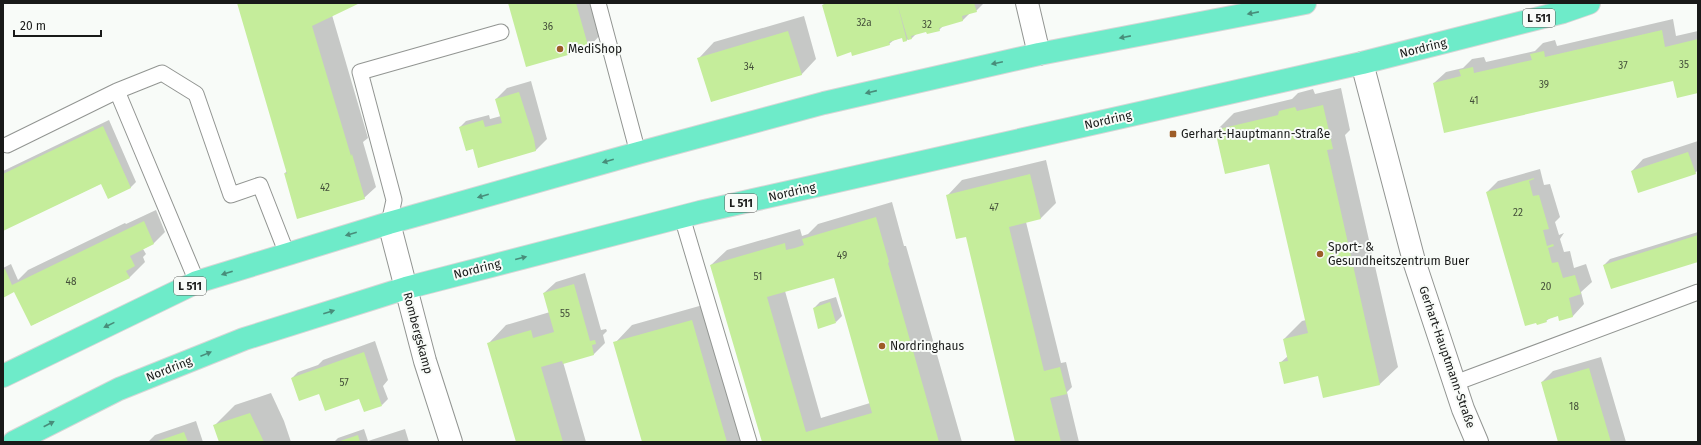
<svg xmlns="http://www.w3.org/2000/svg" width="1701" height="445" viewBox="0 0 1701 445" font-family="'Fira Sans',sans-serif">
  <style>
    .shadow { fill: #0003; fill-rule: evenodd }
    .building { fill: #c5ed9b; fill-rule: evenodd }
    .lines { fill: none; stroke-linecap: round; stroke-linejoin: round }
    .lane-casing { stroke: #929592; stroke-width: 17 }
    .street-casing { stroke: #929592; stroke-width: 24 }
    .primary-casing { stroke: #d6d6d6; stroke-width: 24 }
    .lane { stroke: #fff; stroke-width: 15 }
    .street { stroke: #fff; stroke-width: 22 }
    .primary { stroke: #6eebc9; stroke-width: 22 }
    .oneway { fill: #488d7a }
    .poi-dot { fill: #9d5c27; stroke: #f8fbf8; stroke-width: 1.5 }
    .labels { text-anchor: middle; stroke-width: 4; stroke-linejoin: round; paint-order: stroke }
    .number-label { font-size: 10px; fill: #444f3a }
    .shield { fill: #f8fbf8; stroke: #5c5e5c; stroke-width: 1 }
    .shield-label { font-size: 11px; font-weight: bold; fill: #191a19 }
    .street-label { font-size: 12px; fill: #191a19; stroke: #f8fbf8 }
    .poi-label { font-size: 12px; fill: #191a19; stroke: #f8fbf8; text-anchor: start }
  </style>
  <rect width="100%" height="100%" fill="#f8fbf8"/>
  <path class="shadow" d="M238,3h120l-26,12 36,123 -5,4 13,45 -12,11 -66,19 -13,-44 2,-2z
    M509,3h86l8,29 -15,16z
    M825,3h159l-8,8 -6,2 -7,7 -19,5 -5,5h-12l-10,3 -5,5 -8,3 -1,-4 -9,3 -5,4 -66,-39z
    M804,16l12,43 -15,16 -102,-17 15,-16z
    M1673,19l3,17 22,-5v61l-24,-12 -240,3 12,-11 17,-4 9,-9 12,-2 2,5 49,-11 8,-8 12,-3 2,6z
    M531,81l16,58 -11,11 -57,17 -5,-19 -14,-21 6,-6 23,-6 1,4 11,-3 -5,-17 11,-11z
    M1341,88l9,42 -5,5 53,232 -18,17 -100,-21 8,-7 -4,-17 18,-18 4,-1 -36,-157 -54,-32 18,-18 58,-14 6,-6 15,-4 2,5z
    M109,120l27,62 -6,6 -28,-5 -99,47v-59z
    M1698,141v29l-3,3 -63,-2 11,-12z
    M1046,160l10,43 -15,15 -15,4 35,141 5,-1 6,25 -5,5 12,50h-63l-49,-206 -20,-40 15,-16z
    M1540,169l4,16 6,-1 10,33 -5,5 4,13 5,-2 -4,6 4,13 6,-1 4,17 12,-4 6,18 -11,10 3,12 -11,12 -14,-1 -9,3 -4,3 -59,-129 11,-11z
    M892,202l12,44h2l56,196h-198l-53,-177 16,-15 73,-21 2,7 6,-2 10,-10zM837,276l33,127 -49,15 -36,-127z
    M156,210l9,22 -11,11 -11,6 3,5 -3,3 2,5 -15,15 -98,48 -17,-35 -12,6v-28l8,-4 7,16 10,-10 97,-47 1,1z
    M1698,232v29l-94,4 6,-6z
    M585,273l16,57 5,-1 1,2 -4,4 2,8 -11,11 -31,8 23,80h-69l-28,-99 17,-18 44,-13 -6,-19 12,-11z
    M836,297l6,19 -6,6 -22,-14 6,-6z
    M710,303l40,139h-107l-28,-99 17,-18z
    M375,341l13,39 -5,6 5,13 -6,6 -19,-8 -43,-5 -28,-14 6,-6 20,-7 5,-5z
    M1601,357l25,85h-67l-17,-60 11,-11z
    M271,393l13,28 7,21h-71l-5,-17 20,-20z
    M196,421l7,21h-55l7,-7z
    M364,429l4,12 37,-12 4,13h-75l4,-4z"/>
  <path class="building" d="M237,3h123l-48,23 39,130 1,-2 13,45 -68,20 -13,-46 3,1z
    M508,3h68l13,46 -63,18z
    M829,3h68l10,38 -4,1 -1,-4 -13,4 1,3 -38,11 -1,-4 -14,5 -15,-52z
    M897,3h77l3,9 -15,4 1,5 -24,7 1,3 -13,3 -1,-2 -15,4 1,3 -4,1z
    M1662,30l3,17 33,-8v54l-21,5 -4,-17 -229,52 -11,-50 28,-7 -2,-6 14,-3 1,6 58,-13 -2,-6 14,-3 1,6z
    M788,31l14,44 -91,27 -14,-44z
    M519,92l15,47 2,12 -58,17 -5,-19 -7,2 -7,-24 24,-7 2,7 17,-4 -7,-24z
    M1323,105l10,44 -6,1 53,235 -57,13 -5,-22 -34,8 -5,-22 9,-1 -5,-22 25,-6 -39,-169 -44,10 -10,-44 63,-15 1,-4 16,-4 2,4z
    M103,126l28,62 -23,11 -7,-15 -98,47v-57z
    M1688,152l8,22 -58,19 -7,-22z
    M1030,174l11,45 -32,8 35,144 16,-4 7,27 -17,4 11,44h-46l-49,-205 -10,2 -10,-44z
    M1534,178v1l-5,2 4,15 6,-1 10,34 -6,1 4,16 6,-2 1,2 -6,2 4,15 6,-1 5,16 12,-3 6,19 -12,4 4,19 -14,4 -1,-5 -12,4 1,2 -10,3 -1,-2 -11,3 -39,-134z
    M876,217l13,45 -1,1 51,179h-177l-52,-177 75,-22 1,7 9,-2 9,-3 -2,-6zM834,278l38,135 -66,19 -39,-135z
    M144,221l10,23 -24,12 5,10 -9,5 4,7 -99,48 -17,-34 -11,6v-28l2,-1 7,16z
    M1698,235v27l-87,27 -8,-24z
    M574,284l16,57 5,-1 1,4 -4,1 2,10 -31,9 -1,-3 -21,6 22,75h-47l-29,-99 44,-13 2,8 21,-6 -11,-39z
    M830,302l6,21 -18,6 -5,-21z
    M692,320l35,122h-85l-29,-100z
    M364,352l18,54 -18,6 -5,-13 -34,12 -6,-17 -20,7 -8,-23z
    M1589,368l22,74h-53l-17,-60z
    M250,413l14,29h-45l-6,-17z
    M184,432l4,10h-33z
    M358,435l2,7h-23z"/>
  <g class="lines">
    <defs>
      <path id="lane" d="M598,3l40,150
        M7,145l110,-54
        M682,217l67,225
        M389,223l5,-23 -34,-128 141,-40
        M197,282l-80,-191 45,-18 34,21 35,101 29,-10 27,69
        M1455,383l243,-91"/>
      <path id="street" d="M1027,3l12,51
        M1362,63l52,198 49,148 14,33
        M389,223l36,138 26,81"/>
      <path id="primary" d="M3,376l194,-94 192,-59 249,-70 186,-50 215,-49 266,-51
        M14,442l105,-53 125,-50 162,-51 294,-76 662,-149 201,-51 26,-9"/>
    </defs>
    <use href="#lane" class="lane-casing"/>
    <use href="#street" class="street-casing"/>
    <use href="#primary" class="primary-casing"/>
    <use href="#lane" class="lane"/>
    <use href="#street" class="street"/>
    <use href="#primary" class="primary"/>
  </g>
  <defs><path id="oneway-solid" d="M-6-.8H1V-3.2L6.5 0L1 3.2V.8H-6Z"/></defs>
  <g class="oneway">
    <use href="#oneway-solid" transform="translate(1253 13) rotate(169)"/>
    <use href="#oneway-solid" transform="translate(1125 37) rotate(169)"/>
    <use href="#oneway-solid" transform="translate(997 63) rotate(168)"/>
    <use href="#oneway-solid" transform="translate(871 92) rotate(167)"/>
    <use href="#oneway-solid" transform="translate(608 161) rotate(164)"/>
    <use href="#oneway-solid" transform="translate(483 196) rotate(164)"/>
    <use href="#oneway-solid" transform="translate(351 234) rotate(164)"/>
    <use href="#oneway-solid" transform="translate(521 258) rotate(-14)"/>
    <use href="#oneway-solid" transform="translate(227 273) rotate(162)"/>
    <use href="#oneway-solid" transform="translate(329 312) rotate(-17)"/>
    <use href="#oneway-solid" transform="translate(109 325) rotate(154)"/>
    <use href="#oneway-solid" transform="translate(206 354) rotate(-22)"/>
    <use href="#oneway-solid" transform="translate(49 424) rotate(-27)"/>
  </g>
  <g class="poi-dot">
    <circle cx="560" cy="49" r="4"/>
    <rect x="1169" y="130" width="8" height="8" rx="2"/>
    <circle cx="1320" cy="254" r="4"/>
    <circle cx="882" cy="346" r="4"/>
  </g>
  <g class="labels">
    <g class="number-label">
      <text x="864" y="26">32a</text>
      <text x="927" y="28">32</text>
      <text x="548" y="30">36</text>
      <text x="1684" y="68">35</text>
      <text x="1623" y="69">37</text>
      <text x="749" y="70">34</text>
      <text x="1544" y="88">39</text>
      <text x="1474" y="104">41</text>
      <text x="325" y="191">42</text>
      <text x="994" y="211">47</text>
      <text x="1518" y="216">22</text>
      <text x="842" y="259">49</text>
      <text x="758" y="280">51</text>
      <text x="71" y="285">48</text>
      <text x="1546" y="290">20</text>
      <text x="565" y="317">55</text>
      <text x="344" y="386">57</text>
      <text x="1574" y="410">18</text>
    </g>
    <g class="shield">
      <rect x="1523" y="9" width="32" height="18" rx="3"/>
      <rect x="725" y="194" width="32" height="18" rx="3"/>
      <rect x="174" y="277" width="32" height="18" rx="3"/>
    </g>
    <g class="shield-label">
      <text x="1539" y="22">L 511</text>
      <text x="741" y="207">L 511</text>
      <text x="190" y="290">L 511</text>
    </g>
    <g class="street-label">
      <text transform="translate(1423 48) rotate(-14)" y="4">Nordring</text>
      <text transform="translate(1108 120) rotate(-13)" y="4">Nordring</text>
      <text transform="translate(792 192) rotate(-13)" y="4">Nordring</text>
      <text transform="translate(477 269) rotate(-14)" y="4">Nordring</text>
      <text transform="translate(418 333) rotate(75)" y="4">Rombergskamp</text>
      <text transform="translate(1447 357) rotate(71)" y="4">Gerhart-Hauptmann-Straße</text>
      <text transform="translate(169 369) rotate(-22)" y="4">Nordring</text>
    </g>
    <g class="poi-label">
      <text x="568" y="53">MediShop</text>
      <text x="1181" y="138">Gerhart-Hauptmann-Straße</text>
      <text x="1328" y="251">Sport- &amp;<tspan x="1328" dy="14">Gesundheitszentrum Buer</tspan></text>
      <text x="890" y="350">Nordringhaus</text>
    </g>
  </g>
  <rect width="1701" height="445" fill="none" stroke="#191a19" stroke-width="8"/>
  <path d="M14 30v6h87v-6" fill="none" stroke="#191a19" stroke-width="2"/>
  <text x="20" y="30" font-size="12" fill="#191a19" stroke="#f8fbf8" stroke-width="3" paint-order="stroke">20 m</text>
</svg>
